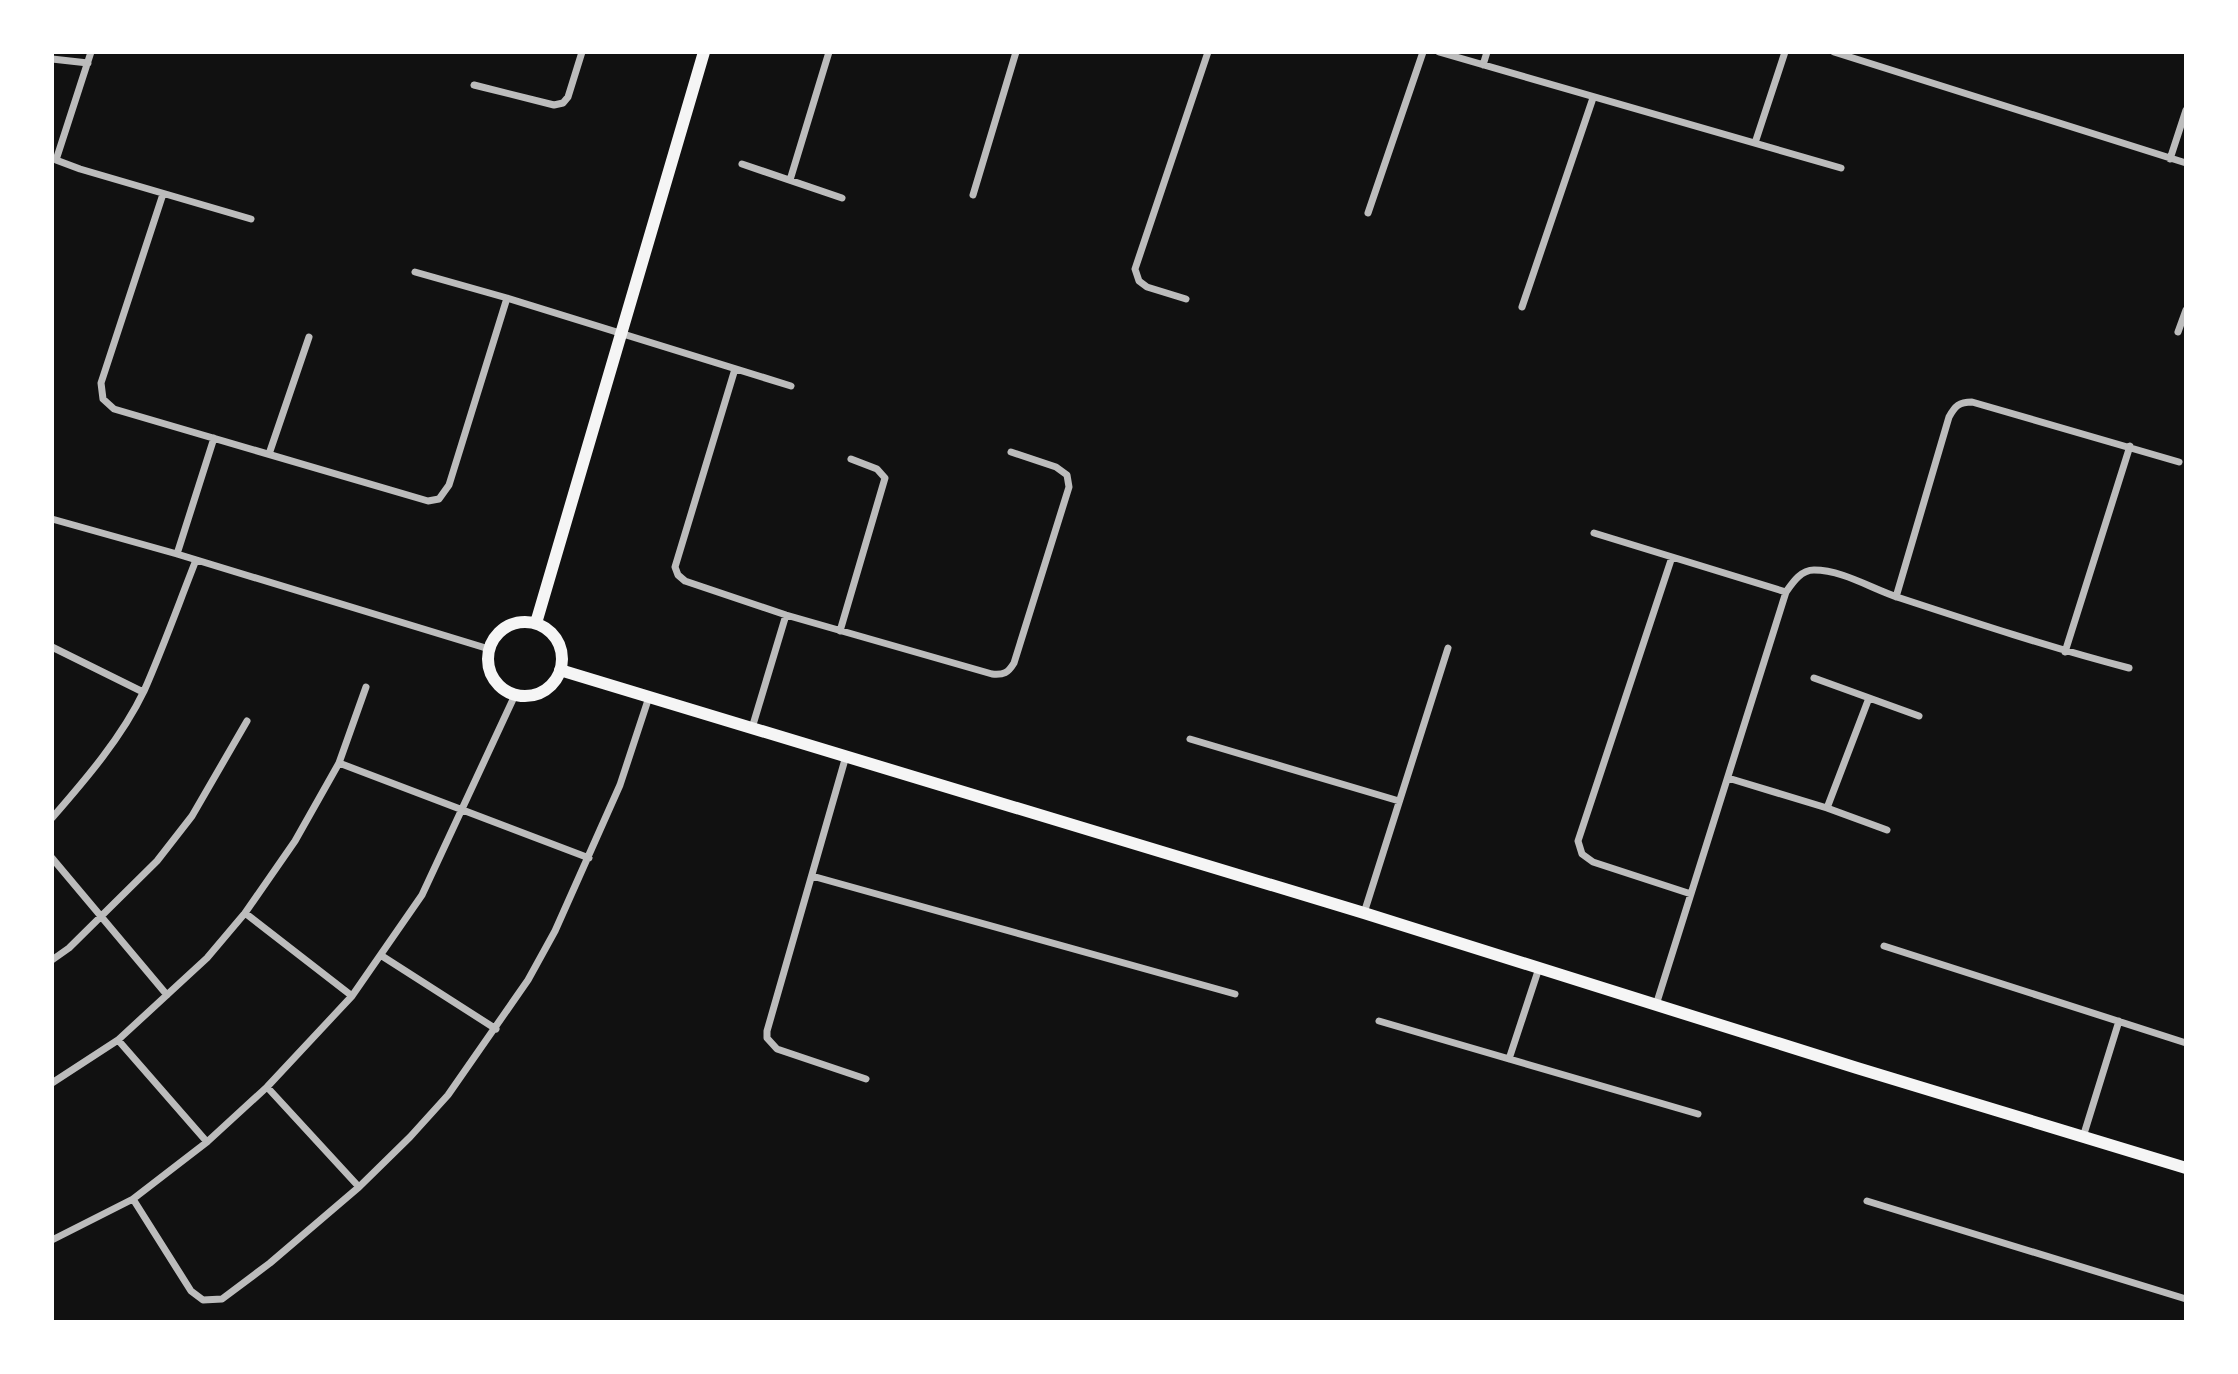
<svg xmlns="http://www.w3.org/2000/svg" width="2238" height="1374" viewBox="0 0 2238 1374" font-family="Figtree,sans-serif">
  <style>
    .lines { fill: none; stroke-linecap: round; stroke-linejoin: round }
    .minor { stroke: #bcbcbc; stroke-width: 7 }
    .secondary { stroke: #f5f5f5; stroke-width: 12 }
  </style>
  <rect width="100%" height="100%" fill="#111"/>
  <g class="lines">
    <path class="minor" d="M91,52l-35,108 24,9 171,50
      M1439,52l402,116
      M1834,52l352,111
      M52,59l36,4
      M1483,65l4,-13
      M474,85l80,20 9,-2 5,-6 14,-45
      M1755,143l30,-91
      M2170,159l16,-49
      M742,164l100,34
      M790,180l39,-128
      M163,194l-62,189 2,16 11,10 314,92 11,-2 10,-14 58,-187
      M973,195l43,-143
      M1368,213l55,-161
      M415,272l92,26 284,88
      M1186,299l-39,-12 -8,-6 -4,-12 73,-217
      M1522,307l71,-209
      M2178,332l8,-22
      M735,369l-60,198 3,8 7,6 101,34 206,59c12,1 16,-1 22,-11l55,-176 -2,-12 -11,-8 -45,-15
      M269,454l40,-117
      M52,519l125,35 312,95
      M1594,533l192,59
      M177,554l37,-116
      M1672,557l-94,284 4,13 11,8 98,32
      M1896,597l53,-180c6,-11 10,-15 23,-15l207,60
      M840,631l45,-153 -8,-9 -26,-10
      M52,647l91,45
      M2065,652l65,-206
      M1814,678l105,38
      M752,728l34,-113
      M1190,739l209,62
      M846,756l-79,275v7l10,11 89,30
      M339,763l250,95
      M1728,778l99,30 60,22
      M1827,808l42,-110
      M52,818c34,-39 70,-81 92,-127 19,-43 35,-88 52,-131
      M52,858l115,137
      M812,876l423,118
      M245,913l107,83
      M1364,913l84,-265
      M1884,946l302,97
      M382,956l114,73
      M52,960l17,-12 88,-87 35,-45 55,-95
      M1656,1005l130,-413c7,-10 15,-22 28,-22 29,0 58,19 86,28 76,25 152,50 229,70
      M1379,1021l319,93
      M118,1040l89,102
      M1509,1059l30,-91
      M52,1083l66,-43 89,-82 38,-45 50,-72 44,-78 27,-76
      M267,1087l92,100
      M2083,1137l36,-116
      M133,1199l58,92 12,9 19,-1 48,-36 89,-76 51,-50 38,-42 80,-115 27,-49 65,-146 29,-88
      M1867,1201l319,98
      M52,1240l81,-41 74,-57 60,-55 85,-91 70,-101 93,-200"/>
    <path class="secondary" d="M488 659a37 37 0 1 1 74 0a37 37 0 1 1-74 0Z
      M536,623l168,-571
      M560,670l804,243 493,155 329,100"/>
  </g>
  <rect width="2238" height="1374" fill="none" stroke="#ffffff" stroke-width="108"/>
</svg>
